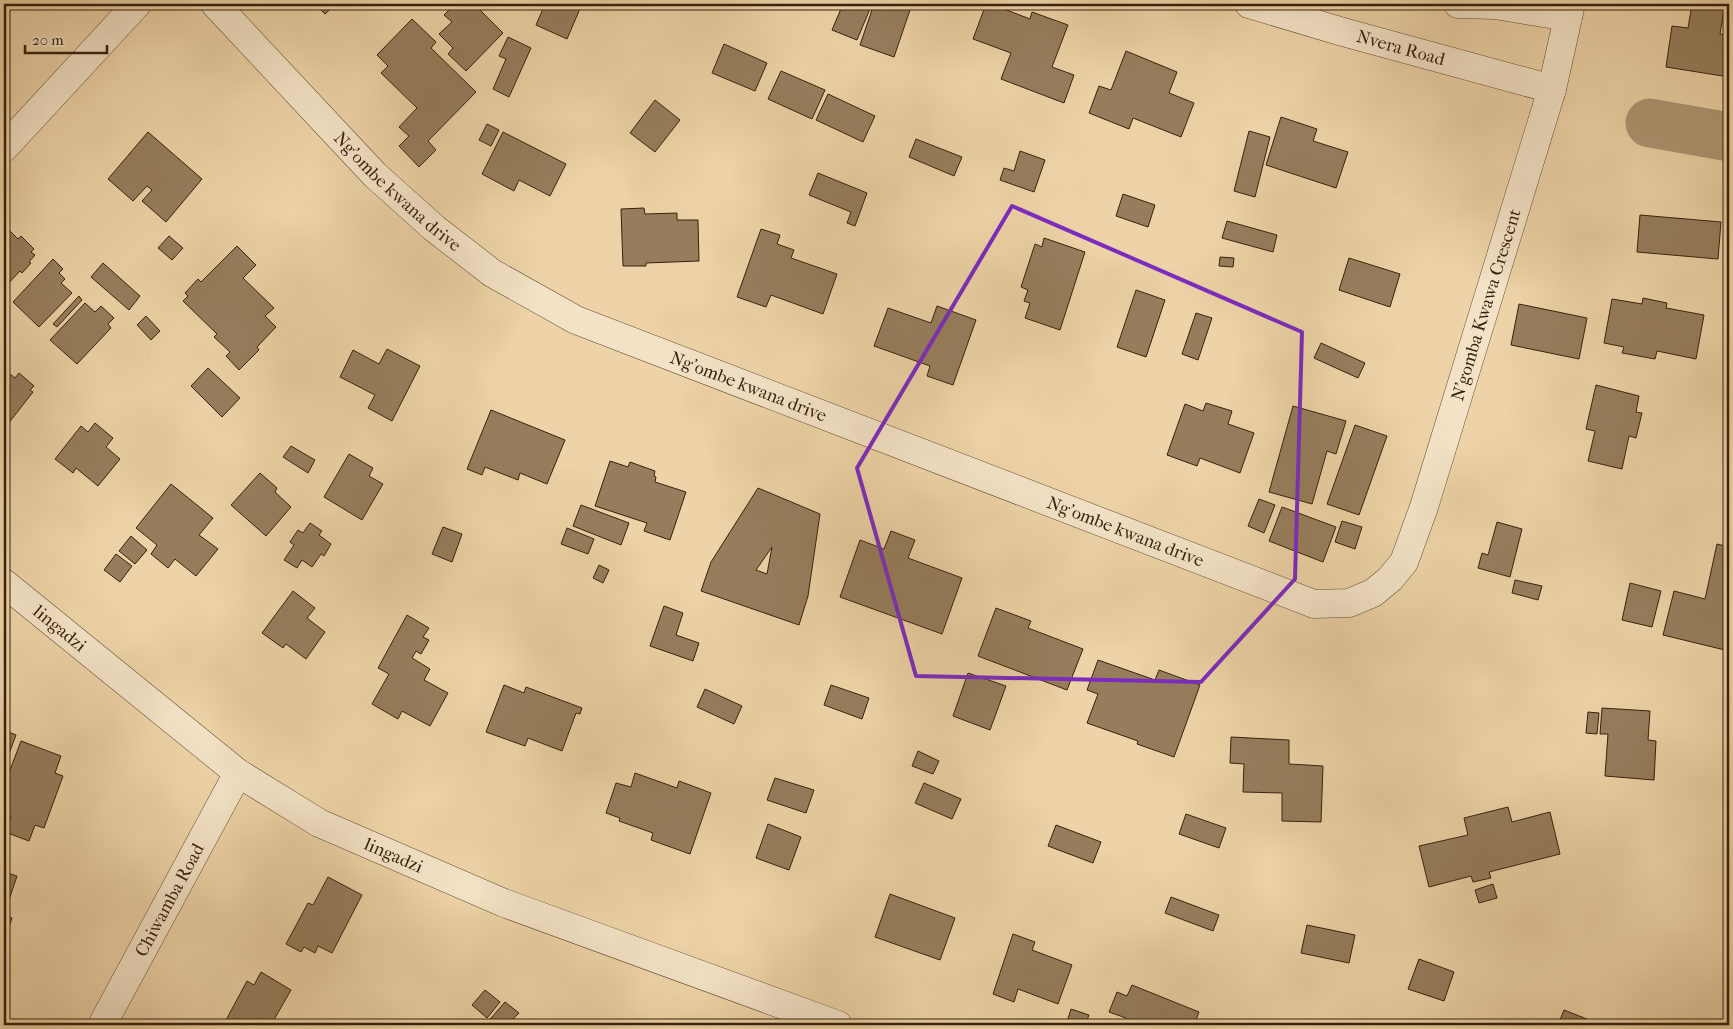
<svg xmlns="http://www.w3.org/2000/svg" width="1733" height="1029" viewBox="0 0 1733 1029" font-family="'IM FELL French Canon',serif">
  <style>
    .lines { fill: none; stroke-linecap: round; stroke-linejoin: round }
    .river { stroke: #af9673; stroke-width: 49 }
    .building { fill: #967e5d; stroke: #37210d; fill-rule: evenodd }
    .minor-casing { stroke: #644e34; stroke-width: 29 }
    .minor { stroke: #f3e2c6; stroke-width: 28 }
    .marked { fill: none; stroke: #7b2cbf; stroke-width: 4; stroke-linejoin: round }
    .labels { text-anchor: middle; stroke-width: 5; stroke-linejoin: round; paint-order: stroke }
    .street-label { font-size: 18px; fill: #37210d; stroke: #f3e2c6 }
  </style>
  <rect width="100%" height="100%" fill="#edd3a7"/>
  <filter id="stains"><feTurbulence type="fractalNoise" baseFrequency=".004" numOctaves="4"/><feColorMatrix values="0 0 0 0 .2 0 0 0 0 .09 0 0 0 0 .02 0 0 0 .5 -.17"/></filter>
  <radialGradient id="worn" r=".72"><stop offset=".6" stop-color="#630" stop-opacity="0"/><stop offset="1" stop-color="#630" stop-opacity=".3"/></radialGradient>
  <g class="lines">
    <path class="river" d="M1650,123l79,14"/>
  </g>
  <path class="building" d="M315,4h21l-11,10z
    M349,4h10l-6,5z
    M455,4h19l29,29 -37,38 -18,-17 5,-6 -14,-14 13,-12 -8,-7z
    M545,4h37l-15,35 -31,-14z
    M843,4h29l-15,36 -25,-10z
    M874,4h38l-18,53 -34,-12z
    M986,4h5l39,15 2,-7 36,13 -16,42 22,8 -10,28 -63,-24 10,-26 -38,-14z
    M1692,4h33l-5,30 9,2v41l-63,-10 6,-41 16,2z
    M412,19l24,23 -5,6 45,44 -48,49 8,9 -17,17 -20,-21 10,-10 -10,-9 18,-19 -36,-35 7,-7 -11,-11z
    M508,37l23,11 -22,49 -16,-8 13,-30 -7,-3z
    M724,44l43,19 -12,28 -43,-18z
    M1126,51l51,21 -8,21 25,10 -13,34 -48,-19 -4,11 -40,-16 10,-27 12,4z
    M781,71l44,19 -13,29 -44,-20z
    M828,94l47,22 -12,26 -47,-22z
    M655,100l25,20 -25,32 -25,-19z
    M1281,117l36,12 -4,12 35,11 -12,36 -70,-23z
    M487,124l12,6 -8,16 -12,-6z
    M1249,131l21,6 -15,60 -21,-6z
    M148,132l54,47 -36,43 -24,-21 10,-11 -5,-4 -14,15 -25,-22z
    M503,132l63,32 -16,32 -31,-16 -5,11 -32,-17z
    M916,139l46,18 -8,19 -45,-19z
    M1020,151l25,9 -11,32 -34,-12 4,-12 10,3z
    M818,173l49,20 -12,33 -8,-3 4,-11 -42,-17z
    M1123,194l32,11 -7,22 -32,-11z
    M644,208l1,6 32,-1v7h21l1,41 -53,2v3h-23l-2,-57z
    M1640,215l81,7 -3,37 -81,-7z
    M1227,221l50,14 -4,17 -51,-14z
    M8,229l10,10 3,-3 13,13 -3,3 4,3 -6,7 2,1 -9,10 -2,-2 -16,17v-55z
    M761,229l19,6 -3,9 17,6 -3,8 46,16 -14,40 -52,-19 -5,12 -29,-10z
    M169,236l14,12 -11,12 -14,-12z
    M1044,238l41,14 -25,78 -35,-12 5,-15 -6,-2 4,-11 -7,-3 14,-43 7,3z
    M237,246l19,19 -13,13 31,30 -9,8 11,11 -19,20 2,3 -20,20 -13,-14 4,-4 -16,-15 3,-3 -34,-33 5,-5 -3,-3 13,-14 3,3z
    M1220,257l14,1 -1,9 -14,-1z
    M1349,258l51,16 -10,33 -51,-17z
    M53,259l10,10 -4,4 6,6 -4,4 11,10 -33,34 -26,-25z
    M103,263l37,33 -11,14 -38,-33z
    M1136,290l29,10 -19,57 -29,-10z
    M79,296l3,4 -25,27 -4,-3z
    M1643,298l24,5 -1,5 38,7 -8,44 -39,-8 -2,8 -33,-6 2,-6 -20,-4 8,-44 30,5z
    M85,303l10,9 6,-6 13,12 -6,6 3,4 -34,36 -27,-24z
    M1519,304l68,14 -8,41 -68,-14z
    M937,306l39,14 -23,65 -26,-9 3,-10 -56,-20 14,-38 43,15z
    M1196,313l16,5 -14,42 -16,-6z
    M146,316l14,15 -9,9 -14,-15z
    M1321,343l44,20 -7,15 -44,-20z
    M387,349l33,17 -28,55 -24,-13 7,-13 -35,-18 13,-27 26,14z
    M208,368l32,30 -18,19 -31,-31z
    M6,371l9,7 4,-5 15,13 -4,4 3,2 -29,37v-55z
    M1596,385l43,11 -3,16 6,1 -6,25 -7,-2 -7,33 -34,-8 7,-30 -9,-2z
    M1206,403l26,8 -4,13 26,9 -14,40 -40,-15 -3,8 -30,-11 18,-51 18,7z
    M1293,406l53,15 -10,33 -9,-3 -15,53 -43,-12z
    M491,410l74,30 -18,44 -27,-11 -2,7 -33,-13 -3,8 -15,-6z
    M95,423l18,15 -7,9 14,12 -22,27 -22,-18 -3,5 -18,-14 26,-33 7,6z
    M1355,425l32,11 -28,79 -32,-11z
    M291,446l24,14 -7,13 -25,-16z
    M349,454l24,14 -4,8 14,8 -21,36 -38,-23z
    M610,461l18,6 2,-5 25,9 -1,5 2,1 -1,5 31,10 -16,48 -26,-9 3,-8 -52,-17z
    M260,473l17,15 -2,4 16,15 -25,29 -35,-31z
    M171,484l42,34 -14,17 19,14 -22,27 -21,-17 -7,9 -17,-14 6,-9 -21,-17z
    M758,488l62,26 -12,82 -9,29 -98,-34 10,-29zM772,547l-5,27 -11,-4z
    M1259,499l16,6 -11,28 -16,-7z
    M581,505l48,18 -8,22 -48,-19z
    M1282,507l54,20 -13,35 -54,-21z
    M1342,521l20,6 -7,22 -20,-7z
    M1497,522l25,7 -12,48 -32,-9 4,-15 6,2z
    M310,523l12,8 -3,4 12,9 -7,12 -3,-2 -9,13 -10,-7 -5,8 -13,-8 10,-15 -4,-3 8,-12 5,3z
    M443,527l19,7 -10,28 -20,-8z
    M567,528l27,11 -6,15 -27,-10z
    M891,531l24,9 -7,18 54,20 -20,56 -102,-37 20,-57 24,9z
    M131,536l16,14 -12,14 -16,-13z
    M1717,544l12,3v104l-66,-16 11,-44 31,8z
    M116,554l16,12 -12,16 -16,-12z
    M599,565l10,5 -6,13 -10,-5z
    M1515,580l27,6 -4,14 -26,-7z
    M1630,583l31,8 -9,36 -30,-7z
    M293,591l22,17 -8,10 18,14 -19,27 -20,-15 -3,4 -21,-15z
    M664,606l19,7 -7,22 23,8 -6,18 -43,-15z
    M996,608l35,13 -3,7 55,21 -16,41 -89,-34z
    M407,615l22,13 -6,9 6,3 -8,14 -5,-3 -4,7 18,11 -6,11 24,13 -18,33 -28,-15 -4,8 -26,-15 17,-30 -11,-6z
    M1098,660l57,20 4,-10 41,15 -26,72 -37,-13 1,-3 -51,-18 11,-29 -11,-4z
    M968,673l38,13 -16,44 -37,-14z
    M504,685l20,8 2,-6 56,21 -2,6 -4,-1 -14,38 -34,-13 -3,8 -39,-14z
    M831,685l38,13 -7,21 -38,-14z
    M705,689l37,17 -8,18 -37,-17z
    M1602,708l48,3 -2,29 8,1 -2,39 -49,-4 3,-42h-8z
    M1588,712l11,1 -2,21 -11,-1z
    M4,730l12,5 -12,32z
    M1231,737l58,3v24l34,2 -2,56 -39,-1v-28l-39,-1 1,-28 -14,-1z
    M21,741l40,15 -6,17 8,3 -19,52 -9,-3 -6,16 -24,-9 6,-16 -7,-2v-37l3,1z
    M918,751l21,10 -6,13 -21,-8z
    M635,773l42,15 2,-7 32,12 -21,61 -39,-14 2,-7 -34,-12 1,-3 -14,-5 10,-30 15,4z
    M775,778l39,12 -8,23 -39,-13z
    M924,783l37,16 -9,20 -37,-16z
    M1508,807l4,15 38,-10 10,42 -71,18 2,6 -18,4 -2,-6 -42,11 -10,-41 49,-11 -4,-17z
    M1186,814l40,14 -7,20 -40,-14z
    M768,824l33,13 -12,33 -33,-12z
    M1056,825l45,17 -8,21 -45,-17z
    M4,872l13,4 -13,39 8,3 -8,24z
    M328,877l34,18 -30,58 -14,-7 -3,7 -11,-6 -3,5 -15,-8 22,-41 5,2z
    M1493,884l4,14 -18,5 -4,-13z
    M890,894l65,24 -15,42 -65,-23z
    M1171,897l48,18 -6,16 -48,-18z
    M1307,925l48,10 -6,28 -48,-10z
    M1013,934l22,8 -3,8 40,15 -14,39 -40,-15 -4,13 -21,-8z
    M1419,959l35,13 -10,29 -36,-12z
    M261,972l30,18 -20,35h-39l-6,-5 21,-39 7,4z
    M1132,985l67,27 -5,13h-65l-5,-1 2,-6 -17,-6 8,-20 10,4z
    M485,990l15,12 -13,16 -15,-13z
    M505,1002l14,11 -6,6 7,6h-35z
    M1071,1009l18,6 -4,10h-8l-10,-3z
    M1564,1010l38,15h-44z
    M1263,1020l15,3 -1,2h-15z"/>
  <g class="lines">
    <defs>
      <g id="minor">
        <path id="s1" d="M215,4l160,171 59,53 58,45 84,47 738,284 35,-1 24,-10 17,-14 14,-17 20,-55 128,-418 19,-85"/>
        <path id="s2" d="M1249,4l94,28 209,57"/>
        <path d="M1458,4l37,1 73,12"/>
        <path d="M4,148l133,-144"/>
        <path id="s3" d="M4,583l234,190 81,50 185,80 334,122"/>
        <path id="s4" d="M102,1025l136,-252"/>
      </g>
    </defs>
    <use href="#minor" class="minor-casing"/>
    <use href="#minor" class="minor"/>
  </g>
  <path class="marked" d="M1012,206l290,126 -7,247 -94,103 -285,-6 -59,-208z"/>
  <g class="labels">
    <g class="street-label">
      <text dy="6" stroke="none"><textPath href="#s2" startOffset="158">Nvera Road</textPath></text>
      <text dy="6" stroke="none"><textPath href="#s1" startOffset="262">Ng'ombe kwana drive</textPath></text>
      <text dy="6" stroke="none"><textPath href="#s1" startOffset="1649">N'gomba Kwawa Crescent</textPath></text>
      <text dy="6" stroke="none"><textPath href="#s1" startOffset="668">Ng'ombe kwana drive</textPath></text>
      <text dy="6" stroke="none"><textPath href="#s1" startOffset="1072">Ng'ombe kwana drive</textPath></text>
      <text dy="6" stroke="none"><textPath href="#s3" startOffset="72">lingadzi</textPath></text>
      <text dy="6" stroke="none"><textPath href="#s3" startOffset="478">lingadzi</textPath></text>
      <text dy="6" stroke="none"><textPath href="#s4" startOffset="142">Chiwamba Road</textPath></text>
    </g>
  </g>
  <rect width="1733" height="1029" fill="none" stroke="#edd3a7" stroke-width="20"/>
  <rect x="5" y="5" width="1723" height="1019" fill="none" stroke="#37210d" stroke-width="2.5"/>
  <rect x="10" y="10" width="1713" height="1009" fill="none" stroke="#37210d"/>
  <path d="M25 45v8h82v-8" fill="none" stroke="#37210d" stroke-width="2.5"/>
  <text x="32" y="45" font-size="15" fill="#37210d" stroke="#f3e2c6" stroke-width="4" paint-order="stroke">20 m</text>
  <rect width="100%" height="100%" filter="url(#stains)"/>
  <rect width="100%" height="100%" fill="url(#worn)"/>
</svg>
